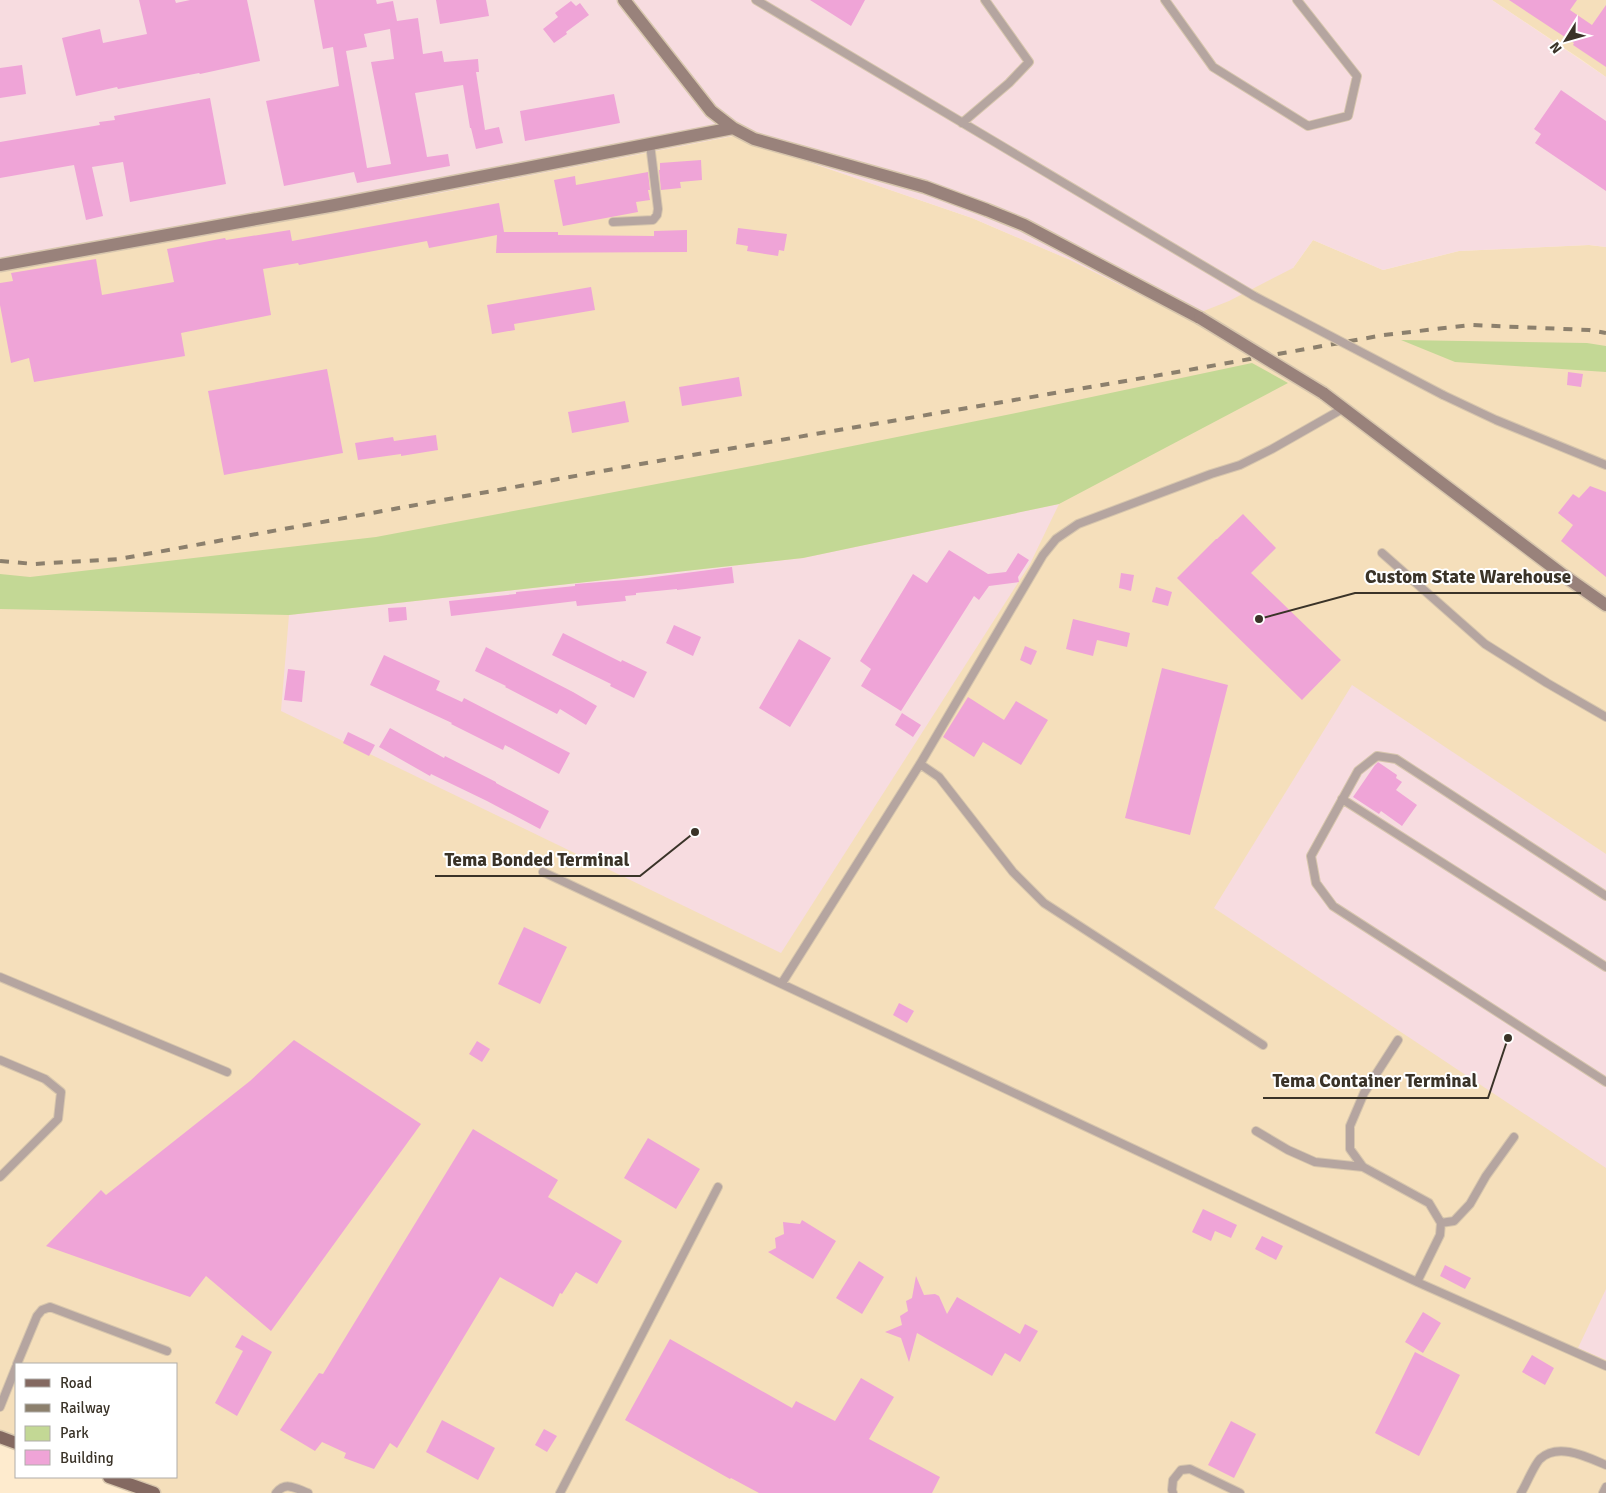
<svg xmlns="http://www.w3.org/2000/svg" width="1606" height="1493" viewBox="0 0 1606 1493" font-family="Signika,sans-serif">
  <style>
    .built { fill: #f5dfbb }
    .industrial { fill: #f7dce0 }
    .green { fill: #c3d895 }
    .building { fill: #efa4d7; fill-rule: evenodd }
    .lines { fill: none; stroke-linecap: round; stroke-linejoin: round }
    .service-casing { stroke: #d7c6ad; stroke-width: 10 }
    .secondary-casing { stroke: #d7c6ad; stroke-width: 15 }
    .primary-casing { stroke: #d7c6ad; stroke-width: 15 }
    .service { stroke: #b5a5a0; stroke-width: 8 }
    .secondary { stroke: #99827b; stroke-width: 12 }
    .primary { stroke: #846961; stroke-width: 12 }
    .rail { stroke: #8c806d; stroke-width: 4; stroke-dasharray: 9 9; stroke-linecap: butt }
    .service-bridge-casing { stroke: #d7c6ad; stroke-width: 10; stroke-linecap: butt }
    .secondary-bridge-casing { stroke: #d7c6ad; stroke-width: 15; stroke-linecap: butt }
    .service-bridge { stroke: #b5a5a0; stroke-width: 8 }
    .secondary-bridge { stroke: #99827b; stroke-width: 12 }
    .leader { fill: none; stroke: #3a3328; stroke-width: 2 }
    .callout-dot { fill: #3a3328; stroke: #fff; stroke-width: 2 }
    .callout-label { font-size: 19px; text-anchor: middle; font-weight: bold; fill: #3a3328; stroke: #fff; stroke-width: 4; stroke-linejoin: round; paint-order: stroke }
  </style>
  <rect width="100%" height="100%" fill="#feebce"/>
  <path class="built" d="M1492,0h114v77l-24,-17z
    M733,136l239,82 96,41 225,9 20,-28 70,30 76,-19 130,-6 17,2v1246h-1460l-46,-16h76v-113h-160v83l-16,-6v-1169l382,-68z"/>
  <path class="industrial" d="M0,0h1492l114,77v170l-17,-2 -130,6 -76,19 -70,-30 -20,28 -64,33 -43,17 -118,-59 -96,-41 -239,-82 -351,68 -382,68z
    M1059,504l-29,60 -249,389 -500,-242 8,-96 514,-57z
    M1352,685l254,169v314l-392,-260z
    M1606,1289v71l-28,-12z"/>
  <path class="green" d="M1401,340l186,3 19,3v26l-151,-10z
    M1252,363l36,20 -229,121 -256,54 -514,57 -289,-6v-35l30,3 346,-40 402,-76 238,-48z"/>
  <path class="building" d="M139,0h36l1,3 14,-3h57l13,61 -60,13 -1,-1 -81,16 -1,-2 -41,9 -14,-58 38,-9 3,14 44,-9z
    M314,0h62l1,4 16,-3 4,20 21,-3 5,36 19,-3 2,11 34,-3 1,13h-3l9,58 14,-3 4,16 -27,6 -5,-21h-1l-7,-43 -48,8 12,64 21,-3 2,12 -93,17 -3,-11 -70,14 -18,-85 73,-15 -6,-39 -10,2zM390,29l4,30 -23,3 20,102 -24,4 -21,-117 21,-4 -3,-13z
    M436,0h50l3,16 -49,8z
    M810,0h55l-14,26z
    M1509,0h68l-7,10 22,15 14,-20v62l-33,-22 1,-2z
    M571,1l5,5 4,-3 9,12 -23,17 1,2 -13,9 -11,-14 15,-12 -3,-4z
    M22,65l4,29 -26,4v-30z
    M1561,90l45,31v70l-71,-48 6,-9 -7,-5z
    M614,94l6,29 -95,18 -5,-30z
    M210,98l16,86 -96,18 -7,-40 -31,5 11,49 -17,4 -12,-55 -74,13v-36l100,-17 -1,-3 16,-2 -1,-4z
    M701,160l1,20 -22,2 1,6 -20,2 -2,-20h1v-7z
    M648,172l2,18h-2l2,10 -14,2 2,10 -75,14 -9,-46 21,-4 1,9z
    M499,203l5,29h54v3l96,1v-5l33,-1v22l-191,1 1,-18 -68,13 -2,-7 -128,24 -1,-2 -35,6 8,46 -90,18 4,23 -151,26 -5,-24 -18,5 -11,-58v-22l13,-2 -2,-8 85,-14 6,36 72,-13 -7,-33 58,-11 1,2 64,-10 2,11z
    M738,228l49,6 -3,17 -5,-1 -1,6 -31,-5 1,-5 -12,-2z
    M591,287l4,23 -81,14 1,6 -23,4 -5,-29z
    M327,369l16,84 -119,22 -16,-84z
    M1568,372l15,2 -2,13 -14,-2z
    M739,377l3,19 -60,10 -3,-19z
    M625,401l4,21 -57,11 -4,-21z
    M436,435l2,15 -37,6v-2l-43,6 -3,-17 38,-6 1,4z
    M1590,486l16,6v85l-45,-36 12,-16 -15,-12 15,-19 6,4z
    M1243,514l33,34 -25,25 90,87 -39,40 -125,-122 39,-39h1z
    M949,550l39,24 18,-2 12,-19 11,7 -11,17 1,5 -30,4 -10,14 -5,-4 -73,115 -40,-25 10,-17 -11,-8 53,-87 14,9z
    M732,567l2,16 -57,7v-1l-41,4v2l-11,1 1,5 -49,5 -1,-5 -125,15 -2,-15 67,-7v-2l59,-6v-2l64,-5z
    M1121,573l13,2 -3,16 -12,-3z
    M1156,587l16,5 -4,14 -16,-4z
    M406,607l1,13 -18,2 -1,-14z
    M1073,619l57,14 -3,14 -30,-7 -4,16 -27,-7z
    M674,625l27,12 -8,19 -27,-13z
    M563,633l58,29 1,-2 25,12 -13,26 -24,-12 1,-2 -59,-29z
    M799,639l32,19 -41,69 -31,-19z
    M1025,646l12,5 -6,14 -11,-5z
    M486,647l87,45 24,14 -11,19 -26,-16 -3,5 -52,-27 1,-1 -31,-15z
    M384,655l56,26 -4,9 26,12 2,-4 106,55 -11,21 -54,-29 -2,5 -52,-26 1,-1 -82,-38z
    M1162,668l66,17 -38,150 -65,-17z
    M288,669l17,2 -3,31 -18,-2z
    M968,697l36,23 12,-19 32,19 -27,45 -38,-23 -9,15 -31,-20z
    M902,713l19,12 -8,12 -18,-12z
    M390,728l54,30 1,-2 51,26v1l53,28 -9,18 -53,-28 -56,-27 -1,2 -51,-29z
    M348,732l27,13 -6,11 -26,-13z
    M1378,762l19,13 -1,3 6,4 -6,8 21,15 -15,21 -21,-15 -2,3 -26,-17 22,-32z
    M524,927l43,20 -27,57 -42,-20z
    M899,1003l15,8 -7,12 -14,-8z
    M294,1040l127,84 -150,207 -65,-55 -16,21 -144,-51 55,-56 5,5 144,-114z
    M477,1041l13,8 -8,13 -13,-8z
    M473,1129l85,51 -10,17 74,44 -25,43 -21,-12 -14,22 -2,-1 -7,14 -53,-30 -103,171 -7,-5 -16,26 -30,-11 2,-5 -24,-11 -7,9 -35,-21 39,-57 4,1z
    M648,1138l52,31 -24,40 -52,-31z
    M1203,1209l34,16 -6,13 -16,-7 -4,10 -19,-9z
    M802,1220l34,21 -23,38 -45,-27 8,-4 -1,-10 9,-4 -1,-12 17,2z
    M1262,1236l21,10 -7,14 -21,-11z
    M859,1261l25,16 -22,37 -26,-16z
    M1445,1265l26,13 -6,11 -25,-13z
    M916,1276l8,19 11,-1 4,2 8,18 10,-17 63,37 5,-10 13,7 -18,31 -15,-9 -13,23 -75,-43 -8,29 -8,-24 -16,-6 17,-7 -2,-9 8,-5 -2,-10 6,-3z
    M1423,1312l18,11 -18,30 -18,-11z
    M242,1335l30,17 -35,64 -22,-13 28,-52 -8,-4z
    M670,1339l122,69 4,-7 39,20 26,-43 33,19 -25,42 71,38 -8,16h-173l-28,-15 -1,1 -105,-59z
    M1415,1352l45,23 -41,81 -44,-23z
    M1532,1355l22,13 -9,17 -23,-13z
    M442,1420l53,28 -17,32 -52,-28z
    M1231,1421l25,13 -22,44 -26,-13z
    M544,1429l13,7 -10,16 -12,-7z"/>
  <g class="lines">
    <defs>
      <path id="service" d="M756,0l498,296
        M1165,0l48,67 95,59 40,-10 9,-40 -60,-76
        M962,123l47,-40 20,-21 -44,-62
        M613,222l40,-2 4,-5 1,-6 -8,-65
        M1443,395l53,25 110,45
        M1382,553l103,91 62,39 59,34
        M920,764l19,13 74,95 31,31 219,142
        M1342,799l264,168
        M543,872l874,410 189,84
        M1606,896l-210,-137 -19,-3 -19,15 -47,85 5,27 17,23 273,176
        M0,977l227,95
        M782,983l138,-219 123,-209 13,-16 22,-15 133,-50 29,-9 32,-16 72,-41
        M1398,1040l-34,53 -14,33v23l13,18 66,36 12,20 -1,12 -23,47
        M0,1060l45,19 16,13 -3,27 -58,58
        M1256,1131l32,19 27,12 48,5
        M1441,1223l13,-2 16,-17 16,-28 28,-39
        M17,1364l20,-48 5,-6 8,-3 117,44
        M0,1407l16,-40
        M276,1493c10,-12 19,-5 32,0
        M560,1493l158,-306
        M1173,1493l-1,-3 1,-10 8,-10 9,-1 50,24
        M1521,1493c5,-8 13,-28 19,-34 18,-17 47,-2 66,6
        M1603,1493l3,-6"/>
      <path id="secondary" d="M624,0l87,111 22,17 21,11 171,48 62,23 37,15 176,93
        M0,265l335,-60 398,-77
        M1323,393l240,182 43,30"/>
      <path id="primary" d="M0,1437l16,6
        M109,1477l45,16"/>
    </defs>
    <use href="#service" class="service-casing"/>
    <use href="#secondary" class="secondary-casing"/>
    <use href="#primary" class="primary-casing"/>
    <use href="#service" class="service"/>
    <use href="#secondary" class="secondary"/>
    <use href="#primary" class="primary"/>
    <path class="rail" d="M0,561l34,3 85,-5 533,-97 514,-88 218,-39 87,-10 118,5 17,3"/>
    <defs>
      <path id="service-bridge" d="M1254,296l189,99"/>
      <path id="secondary-bridge" d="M1200,318l123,75"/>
    </defs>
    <use href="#service-bridge" class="service-bridge-casing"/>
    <use href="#secondary-bridge" class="secondary-bridge-casing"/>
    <use href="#service-bridge" class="service-bridge"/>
    <use href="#secondary-bridge" class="secondary-bridge"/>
  </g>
  <path class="leader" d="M1259 619L1355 593H1581M695 832L640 876H435M1508 1038L1488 1098H1263"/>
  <g class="callout-dot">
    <circle cx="1259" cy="619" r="5"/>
    <circle cx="695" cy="832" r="5"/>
    <circle cx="1508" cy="1038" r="5"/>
  </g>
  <g class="callout-label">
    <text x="1468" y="583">Custom State Warehouse</text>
    <text x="537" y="866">Tema Bonded Terminal</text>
    <text x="1375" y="1087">Tema Container Terminal</text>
  </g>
  <rect x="15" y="1363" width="162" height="115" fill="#ffffff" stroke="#b0ada9"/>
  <rect x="25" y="1379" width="25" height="8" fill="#846961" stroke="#b0ada9"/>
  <text x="60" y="1388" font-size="15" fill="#3a3328">Road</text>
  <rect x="25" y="1404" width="25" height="8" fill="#8c806d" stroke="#b0ada9"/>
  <text x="60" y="1413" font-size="15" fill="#3a3328">Railway</text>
  <rect x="25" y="1426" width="25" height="15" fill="#c3d895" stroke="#b0ada9"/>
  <text x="60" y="1438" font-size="15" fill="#3a3328">Park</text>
  <rect x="25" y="1450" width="25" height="15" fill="#efa4d7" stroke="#b0ada9"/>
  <text x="60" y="1463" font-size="15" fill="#3a3328">Building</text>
  <g transform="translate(1566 40) rotate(233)" stroke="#ffffff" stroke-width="4" paint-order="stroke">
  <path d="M0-4L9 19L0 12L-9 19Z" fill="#3a3328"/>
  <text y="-8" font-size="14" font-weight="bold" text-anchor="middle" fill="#3a3328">N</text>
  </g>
</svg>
